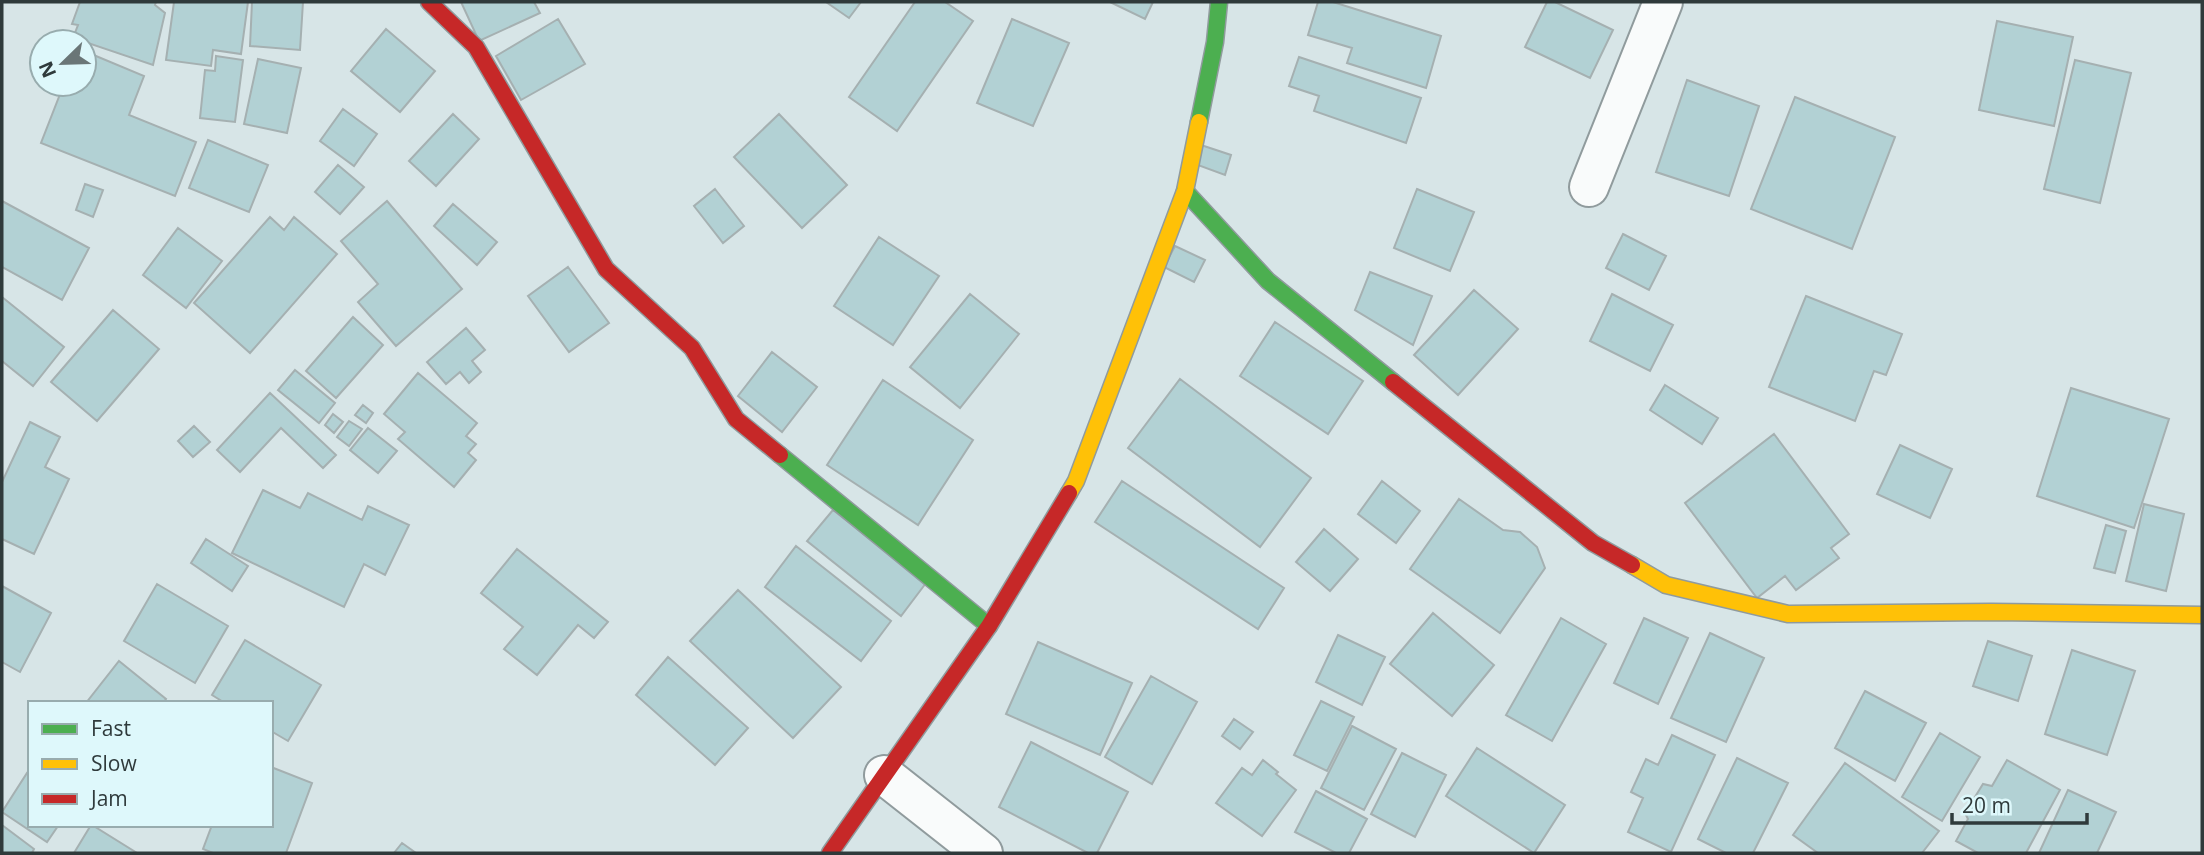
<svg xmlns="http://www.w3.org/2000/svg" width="2204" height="855" viewBox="0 0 2204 855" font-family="'Open Sans',sans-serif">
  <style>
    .building { fill: #b2d1d4; stroke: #a5b0b1; stroke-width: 2 }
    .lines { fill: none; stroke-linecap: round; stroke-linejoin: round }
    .street-casing { stroke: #909b9d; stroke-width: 42 }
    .fast-casing { stroke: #909b9d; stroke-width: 19 }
    .slow-casing { stroke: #909b9d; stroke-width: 19 }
    .jam-casing { stroke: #909b9d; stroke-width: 19 }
    .street { stroke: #f9fbfb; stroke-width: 38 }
    .fast { stroke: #4caf50; stroke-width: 16 }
    .slow { stroke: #ffc107; stroke-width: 16 }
    .jam { stroke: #c62828; stroke-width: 16 }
  </style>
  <rect width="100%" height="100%" fill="#d7e5e7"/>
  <path class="building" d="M80,2h76l-1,3 10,8 -12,52 -80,-27 5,-13 -6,-1z
    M174,2h74l-7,52 -28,-4 -2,16 -45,-6z
    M252,2h51l-3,48 -50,-4z
    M461,2h73l6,11 -61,28z
    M826,2h35l-12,16z
    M915,2h30l28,19 -76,110 -48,-34z
    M1110,2h43l-8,17z
    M1318,2h15l108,34 -15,52 -79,-25 5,-15 -44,-13z
    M1547,2h8l58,28 -23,48 -65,-31z
    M558,19l27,45 -64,36 -25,-44z
    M1012,19l57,24 -36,83 -56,-23z
    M1997,21l76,16 -19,89 -75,-16z
    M386,29l49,42 -35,41 -49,-41z
    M84,51l60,25 -15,39 67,27 -21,54 -134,-53 23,-59h20z
    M216,56l27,4 -8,62 -35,-4 5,-48 10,1z
    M1299,57l122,41 -15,45 -92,-32 5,-15 -30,-10z
    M258,59l43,9 -14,65 -43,-9z
    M2075,60l56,13 -31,130 -56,-14z
    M1687,80l72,26 -30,90 -73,-24z
    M1795,97l100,40 -43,112 -101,-40z
    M343,109l34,25 -23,32 -34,-25z
    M453,114l26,25 -43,47 -27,-25z
    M779,114l68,71 -45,43 -68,-71z
    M208,140l60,25 -19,47 -60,-24z
    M1201,145l30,10 -6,20 -30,-11z
    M338,165l26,22 -24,27 -25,-22z
    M85,184l18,6 -10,27 -17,-7z
    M715,189l29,37 -21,17 -29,-37z
    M1417,189l57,23 -24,59 -56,-23z
    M2,201l87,47 -27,52 -60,-33z
    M387,201l75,88 -66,57 -38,-44 20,-18 -37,-43z
    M453,204l44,38 -20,23 -43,-39z
    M270,217l14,13 10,-13 43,37 -87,99 -56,-50z
    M178,228l44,33 -36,47 -43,-33z
    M1623,234l43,22 -17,34 -43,-22z
    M879,237l60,39 -46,69 -59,-39z
    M1175,246l30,14 -11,22 -30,-15z
    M568,267l41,56 -40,29 -41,-56z
    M1370,272l62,24 -19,49 -58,-35z
    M1474,290l44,39 -60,66 -44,-40z
    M970,294l49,40 -59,74 -50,-41z
    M1612,294l61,31 -23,46 -60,-30z
    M1806,296l96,38 -16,41 -12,-4 -19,50 -86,-34z
    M2,297l62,50 -31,39 -31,-25z
    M113,310l46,39 -62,72 -46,-39z
    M353,317l30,28 -47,53 -30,-27z
    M1275,322l88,59 -35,53 -88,-58z
    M466,328l19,22 -13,11 9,11 -12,11 -9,-11 -14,12 -19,-22z
    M772,352l45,35 -35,45 -44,-36z
    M295,370l40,33 -16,20 -41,-33z
    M418,373l59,50 -11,13 10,8 -8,9 8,7 -22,27 -56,-48 7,-7 -21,-18z
    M1180,379l131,99 -51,69 -132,-99z
    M883,380l90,60 -55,85 -91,-60z
    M1665,385l53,33 -16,26 -52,-34z
    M2071,388l98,31 -35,109 -97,-32z
    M270,393l66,62 -13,13 -42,-40 -41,44 -23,-22z
    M363,405l10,8 -7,10 -11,-8z
    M333,414l10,8 -9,11 -9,-8z
    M349,421l13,8 -13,17 -12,-9z
    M30,422l30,15 -15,30 24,12 -35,75 -32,-15v-57z
    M194,426l16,16 -17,15 -15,-16z
    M368,428l29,23 -19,22 -28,-23z
    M1774,434l75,100 -18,14 8,10 -43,32 -11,-14 -28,22 -72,-95z
    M1900,445l52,24 -22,49 -53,-24z
    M1122,481l162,107 -26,41 -163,-107z
    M1382,481l38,30 -24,32 -38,-29z
    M263,490l37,18 8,-15 54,27 6,-14 41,19 -24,50 -21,-11 -20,43 -112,-54z
    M1459,499l44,31 17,2 17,15 8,21 -45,65 -90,-64z
    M2144,504l40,10 -18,77 -40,-10z
    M833,510l93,73 -25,33 -94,-75z
    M2106,525l20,6 -11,42 -21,-5z
    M1324,529l34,30 -28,32 -34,-29z
    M206,539l42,27 -16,25 -41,-28z
    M796,546l95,75 -30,40 -96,-74z
    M517,549l91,73 -14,16 -16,-13 -41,50 -33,-26 19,-22 -42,-34z
    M157,584l71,42 -33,57 -71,-42z
    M2,586l49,27 -31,59 -18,-10z
    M738,590l103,97 -48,51 -103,-97z
    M1433,613l61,52 -42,51 -62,-52z
    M1561,618l45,26 -54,97 -46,-26z
    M1644,618l44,20 -30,66 -44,-21z
    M1710,633l54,25 -38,84 -55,-24z
    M1338,635l47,22 -23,48 -46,-23z
    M245,640l76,45 -33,56 -17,-10v-28h-46l-13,-8z
    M1988,641l44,15 -14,45 -45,-15z
    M1038,642l94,41 -32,72 -94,-41z
    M2072,650l63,21 -28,84 -62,-21z
    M668,657l80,71 -33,37 -79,-70z
    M119,661l47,38 -3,4h-77z
    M1151,676l46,26 -45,82 -47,-27z
    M1865,691l61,32 -31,58 -60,-33z
    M1321,701l33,16 -27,54 -33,-16z
    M1234,719l19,13 -13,17 -18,-13z
    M1352,726l44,23 -32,61 -43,-22z
    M1940,733l40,24 -38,64 -40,-24z
    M1672,735l43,20 -44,97 -43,-20 15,-34 -12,-6 15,-33 12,6z
    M1031,742l97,50 -31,61h-9l-89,-46z
    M1477,748l88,57 -31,48 -88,-57z
    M1402,753l44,22 -31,62 -44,-23z
    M1737,758l51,25 -35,70h-27l-28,-14z
    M1263,760l15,12 -2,2 20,16 -34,46 -46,-33 26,-35 10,7z
    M2007,760l53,30 -34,63h-48l-22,-12 12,-22 -3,-6 18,-29 9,2z
    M1845,763l94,68 -17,22h-104l-25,-18z
    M271,767l41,16 -26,70h-73l-10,-4 9,-24h59z
    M27,773l3,2v50l28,1 -11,16 -45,-30z
    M2068,790l48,22 -19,41h-58z
    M1316,791l51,28 -18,34h-13l-41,-21z
    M2,825l32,24 -2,4h-30z
    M91,825h1l45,28h-63z
    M402,843l14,10h-22z"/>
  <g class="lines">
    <defs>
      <path id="street" d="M1589,187l74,-185
        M884,775l99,78"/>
      <path id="fast" d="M1199,122l16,-80 4,-40
        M1185,191l83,90 125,101
        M780,455l209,171"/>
      <path id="slow" d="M1069,493l7,-12 109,-290 14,-69
        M1632,565l34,20 122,29 203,-2 211,3"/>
      <path id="jam" d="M429,2l47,45 130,222 86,79 44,71 44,36
        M1393,382l200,161 39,22
        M830,853l159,-227 80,-133"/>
    </defs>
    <use href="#street" class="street-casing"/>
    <use href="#fast" class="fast-casing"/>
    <use href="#slow" class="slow-casing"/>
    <use href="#jam" class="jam-casing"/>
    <use href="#street" class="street"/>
    <use href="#fast" class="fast"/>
    <use href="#slow" class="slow"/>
    <use href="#jam" class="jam"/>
  </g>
  <rect width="2204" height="855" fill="none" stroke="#2f3a3b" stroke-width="7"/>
  <rect x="28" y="701" width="245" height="126" fill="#def8fb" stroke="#98acae" stroke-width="2"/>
  <rect x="42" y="724" width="35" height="10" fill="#4caf50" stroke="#98acae" stroke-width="2"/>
  <text x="91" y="736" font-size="21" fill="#2f3a3b">Fast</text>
  <rect x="42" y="759" width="35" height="10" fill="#ffc107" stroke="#98acae" stroke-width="2"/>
  <text x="91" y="771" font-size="21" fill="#2f3a3b">Slow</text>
  <rect x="42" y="794" width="35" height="10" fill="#c62828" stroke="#98acae" stroke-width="2"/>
  <text x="91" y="806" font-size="21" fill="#2f3a3b">Jam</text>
  <g transform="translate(63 63) rotate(247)"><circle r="33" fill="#def8fb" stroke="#98acae" stroke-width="2"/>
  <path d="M0-5L12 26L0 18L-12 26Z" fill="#6a7677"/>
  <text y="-10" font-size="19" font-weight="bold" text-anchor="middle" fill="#2f3a3b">N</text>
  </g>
  <path d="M1952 813v10h135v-10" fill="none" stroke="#2f3a3b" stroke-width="3.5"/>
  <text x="1962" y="813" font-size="21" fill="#2f3a3b" stroke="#def8fb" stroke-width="5" paint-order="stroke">20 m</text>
</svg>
